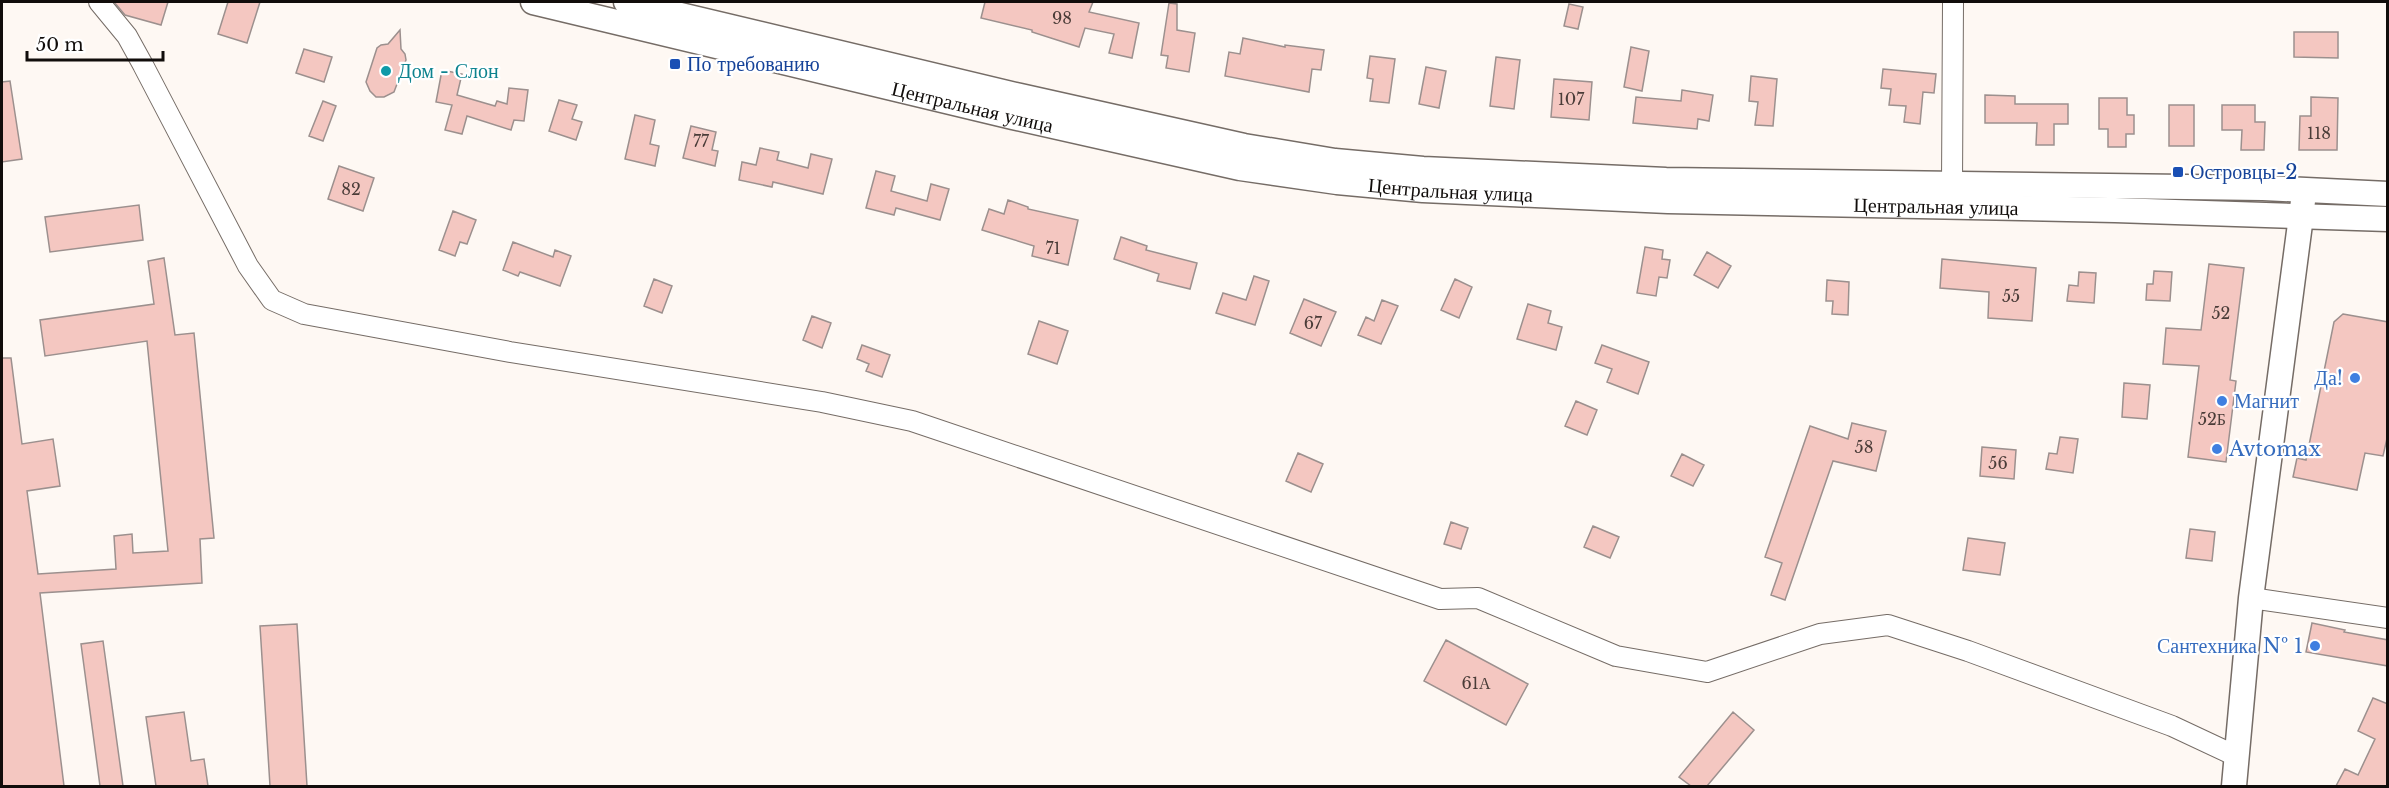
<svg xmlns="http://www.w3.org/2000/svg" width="2389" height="788" viewBox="0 0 2389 788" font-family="'Libre Baskerville',serif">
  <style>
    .building { fill: #f4c7c1; stroke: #9c908e; stroke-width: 1.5 }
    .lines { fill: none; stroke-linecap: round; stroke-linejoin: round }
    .minor-casing { stroke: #756c66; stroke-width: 22 }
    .major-casing { stroke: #756c66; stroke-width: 27 }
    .minor { stroke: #fff; stroke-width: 20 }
    .major { stroke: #fff; stroke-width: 24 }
    .transit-dot { fill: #1a4fb4; stroke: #fff; stroke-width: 2 }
    .culture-dot { fill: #0f9aa8; stroke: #fff; stroke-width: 2 }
    .shop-dot { fill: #3f7fe0; stroke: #fff; stroke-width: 2 }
    .labels { text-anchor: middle; stroke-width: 4.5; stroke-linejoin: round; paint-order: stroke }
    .number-label { font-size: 16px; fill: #4a3c38 }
    .transit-label { font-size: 20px; fill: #164399; stroke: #fff; text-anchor: start }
    .culture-label { font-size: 20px; fill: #0d838f; stroke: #fff; text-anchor: start }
    .street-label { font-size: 20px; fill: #110d0b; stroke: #fff }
    .shop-label { font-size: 20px; fill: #366cbe; stroke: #fff; text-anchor: end }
  </style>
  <rect width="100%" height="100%" fill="#fef8f3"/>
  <path class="building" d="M114,2h54l-7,23 -36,-10z
    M228,2h32l-13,41 -29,-9z
    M985,2h108l-4,10 50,11 -7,35 -23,-5 5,-19 -29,-6 -6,19 -47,-15v-2l-51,-12z
    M1169,3l8,1v26l18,3 -6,39 -23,-4 2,-12 -7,-1z
    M1569,4l14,3 -5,22 -14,-3z
    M400,30l1,19 4,5 1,6 -12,32 -10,5h-8l-6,-6 -4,-9 11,-34 4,-3 7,-1z
    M2294,32h44v26l-44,-1z
    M1243,38l42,9v-2l39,5 -3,20 -9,-1 -3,23 -84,-16 4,-24 11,2z
    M1631,47l18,4 -7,40 -18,-4z
    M304,49l28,8 -8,25 -28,-9z
    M1370,56l25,3 -6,44 -19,-2 3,-22 -6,-1z
    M1496,57l24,3 -6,49 -24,-3z
    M1426,67l20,4 -7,37 -20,-4z
    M1883,69l53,5 -2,19 -11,-1 -3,32 -16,-2 2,-16 -17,-1 2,-16 -10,-1z
    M442,70l20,4 -5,21 38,11 2,-5 10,3 2,-16 19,2 -4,31 -10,-1 -3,10 -44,-14 -5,18 -17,-4 7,-25 -16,-3z
    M1751,76l26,3 -4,47 -18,-1 3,-23 -9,-1z
    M1554,79l38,3 -3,38 -38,-3z
    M10,81l12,78 -20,3v-80z
    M1682,90l31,5 -4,26 -11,-2 -1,10 -64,-6 3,-26 45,4z
    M1985,95l30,1v8h53v20h-14v21h-18l1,-22h-52z
    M2311,97l27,1 -1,52h-38l1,-34h11z
    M2099,98h28v17h7v19h-8v13h-18v-18h-9z
    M559,100l18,5 -5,14 10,3 -6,18 -27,-9z
    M323,101l13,5 -13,35 -14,-5z
    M2169,105h25v41h-25z
    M2222,105h33v17h10l-1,28h-23l1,-20h-20z
    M635,115l20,5 -5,24 9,2 -4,20 -30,-7z
    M691,126l25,6 -4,18 6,1 -3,15 -32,-8z
    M760,148l19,4 -2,8 31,8 3,-14 21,5 -9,35 -50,-12 -1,5 -33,-7 3,-18 14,3z
    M339,166l35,12 -11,33 -35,-12z
    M876,171l19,5 -4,15 36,10 4,-17 18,5 -9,31 -44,-12 -2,7 -28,-7z
    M1008,200l20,7v2l50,11 -10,45 -36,-9 2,-10 -52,-16 7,-21 15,5z
    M139,205l4,35 -93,12 -5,-35z
    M453,211l23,9 -9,24 -7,-2 -5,14 -16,-6z
    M1121,237l26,9 -1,4 51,13 -7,26 -33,-8 2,-7 -45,-15z
    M513,242l40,15 2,-7 16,6 -11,30 -40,-14 -2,4 -15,-6z
    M1645,247l18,3 -1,9 8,1 -3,18 -8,-1 -3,19 -19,-3z
    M1707,252l24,14 -13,22 -24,-13z
    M164,258l11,77 19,-2 20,205 -14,1 2,44 -162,10 24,193h-62v-428h9l11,86 31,-5 7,47 -33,5 11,83 78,-5 -2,-33 18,-2 1,19 35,-2 -21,-210 -102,15 -5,-36 114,-16 -6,-43z
    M1942,259l94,9 -4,53 -44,-3 1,-26 -49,-4z
    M2209,264l35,4 -14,112 6,1 -10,81 -38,-5 11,-91 -36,-2 3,-36 35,2z
    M2154,271l18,1 -2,29 -24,-1 1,-16h6z
    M2079,272l17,1 -2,30 -27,-2 2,-16 9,1z
    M1254,276l15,5 -14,44 -39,-12 7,-20 23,7z
    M654,279l18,7 -10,27 -18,-7z
    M1455,279l17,8 -13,31 -18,-8z
    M1827,280l22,2 -1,33 -16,-1 1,-13h-7z
    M1304,299l32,13 -15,34 -31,-13z
    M1382,300l16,6 -17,38 -23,-9 8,-18 8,4z
    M1528,304l23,7 -3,12 14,4 -6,23 -39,-11z
    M2343,314l45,8v112l-5,22 -18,-3 -8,37 -64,-13 4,-19 9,2 28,-138z
    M812,316l19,7 -9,25 -19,-8z
    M1039,321l29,10 -11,33 -29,-10z
    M862,345l28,10 -8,22 -16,-6 3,-7 -12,-5z
    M1602,345l47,17 -11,32 -31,-12 5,-13 -17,-6z
    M2124,383l26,2 -3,34 -25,-2z
    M1576,401l21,9 -10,25 -22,-9z
    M1852,423l34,8 -10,40 -43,-10 -48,139 -14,-5 11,-32 -17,-6 45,-131 38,13z
    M2060,437l18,2 -5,34 -27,-4 3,-16 8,1z
    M1982,447l34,3 -2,29 -34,-3z
    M1298,453l25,11 -12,28 -25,-11z
    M1682,454l22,11 -11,21 -22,-10z
    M1451,522l17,6 -7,21 -17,-5z
    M1593,526l26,11 -9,21 -26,-11z
    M2190,529l25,3 -3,29 -26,-3z
    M1968,538l37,5 -5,32 -37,-5z
    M2312,623l33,7 -1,2 44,8v26l-82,-14z
    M297,624l10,162h-37l-10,-160z
    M1446,640l82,44 -22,41 -82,-44z
    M103,641l20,145h-23l-19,-142z
    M2373,698l15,6v82h-52l9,-17 13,6 17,-36 -17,-8z
    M184,712l7,49 13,-2 4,27h-52l-10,-69z
    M1733,712l21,18 -47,56h-16l-12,-9z"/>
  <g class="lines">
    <defs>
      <path id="minor" d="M99,2l28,34 16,29 105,201 24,34 32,14 206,38 312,50 90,19 528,178 38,-1 138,58 91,16 113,-38 68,-9 80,26 204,75 64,30
        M1952,184l1,-182
        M2251,598l137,20"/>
      <g id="major">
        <path id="s1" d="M533,2l480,115 227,51 97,14 86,8 245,11 447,9 273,9"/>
        <path d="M626,2l394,94 224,50 91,15 88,8 243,11 597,8 125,6"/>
        <path d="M2234,786l17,-188 52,-397"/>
      </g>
    </defs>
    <use href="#minor" class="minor-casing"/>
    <use href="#major" class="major-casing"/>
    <use href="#minor" class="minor"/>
    <use href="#major" class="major"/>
  </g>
  <g class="transit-dot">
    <rect x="669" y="58" width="12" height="12" rx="3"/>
    <rect x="2172" y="166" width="12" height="12" rx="3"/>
  </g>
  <circle class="culture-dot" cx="386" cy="71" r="6"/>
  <g class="shop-dot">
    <circle cx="2355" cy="378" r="6"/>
    <circle cx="2222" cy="401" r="6"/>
    <circle cx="2217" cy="449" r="6"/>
    <circle cx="2315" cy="646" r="6"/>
  </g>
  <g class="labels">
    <g class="number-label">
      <text x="1062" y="24">98</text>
      <text x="1571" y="105">107</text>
      <text x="2319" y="139">118</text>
      <text x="701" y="147">77</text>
      <text x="351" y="195">82</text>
      <text x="1053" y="254">71</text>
      <text x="2011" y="302">55</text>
      <text x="2221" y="319">52</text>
      <text x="1313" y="329">67</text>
      <text x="2212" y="425">52Б</text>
      <text x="1864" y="453">58</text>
      <text x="1998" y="469">56</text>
      <text x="1476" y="689">61А</text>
    </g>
    <g class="transit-label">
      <text x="687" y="71">По требованию</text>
      <text x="2190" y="179">Островцы-2</text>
    </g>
    <g class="culture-label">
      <text x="398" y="78">Дом - Слон</text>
    </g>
    <g class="street-label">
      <text dy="7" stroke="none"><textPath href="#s1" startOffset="452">Центральная улица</textPath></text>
      <text dy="7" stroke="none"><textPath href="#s1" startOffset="938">Центральная улица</textPath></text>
      <text dy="7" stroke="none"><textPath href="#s1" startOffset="1424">Центральная улица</textPath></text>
    </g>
    <g class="shop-label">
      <text x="2343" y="385">Да!</text>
      <text x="2234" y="408" text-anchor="start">Магнит</text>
      <text x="2229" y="456" text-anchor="start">Avtomax</text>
      <text x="2303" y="653">Сантехника № 1</text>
    </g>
  </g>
  <rect width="2389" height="788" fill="none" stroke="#110d0b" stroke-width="6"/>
  <path d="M27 51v9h136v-9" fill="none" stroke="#110d0b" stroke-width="3"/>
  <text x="36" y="51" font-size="18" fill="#110d0b" stroke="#ffffff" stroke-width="4.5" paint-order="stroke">50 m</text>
</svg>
